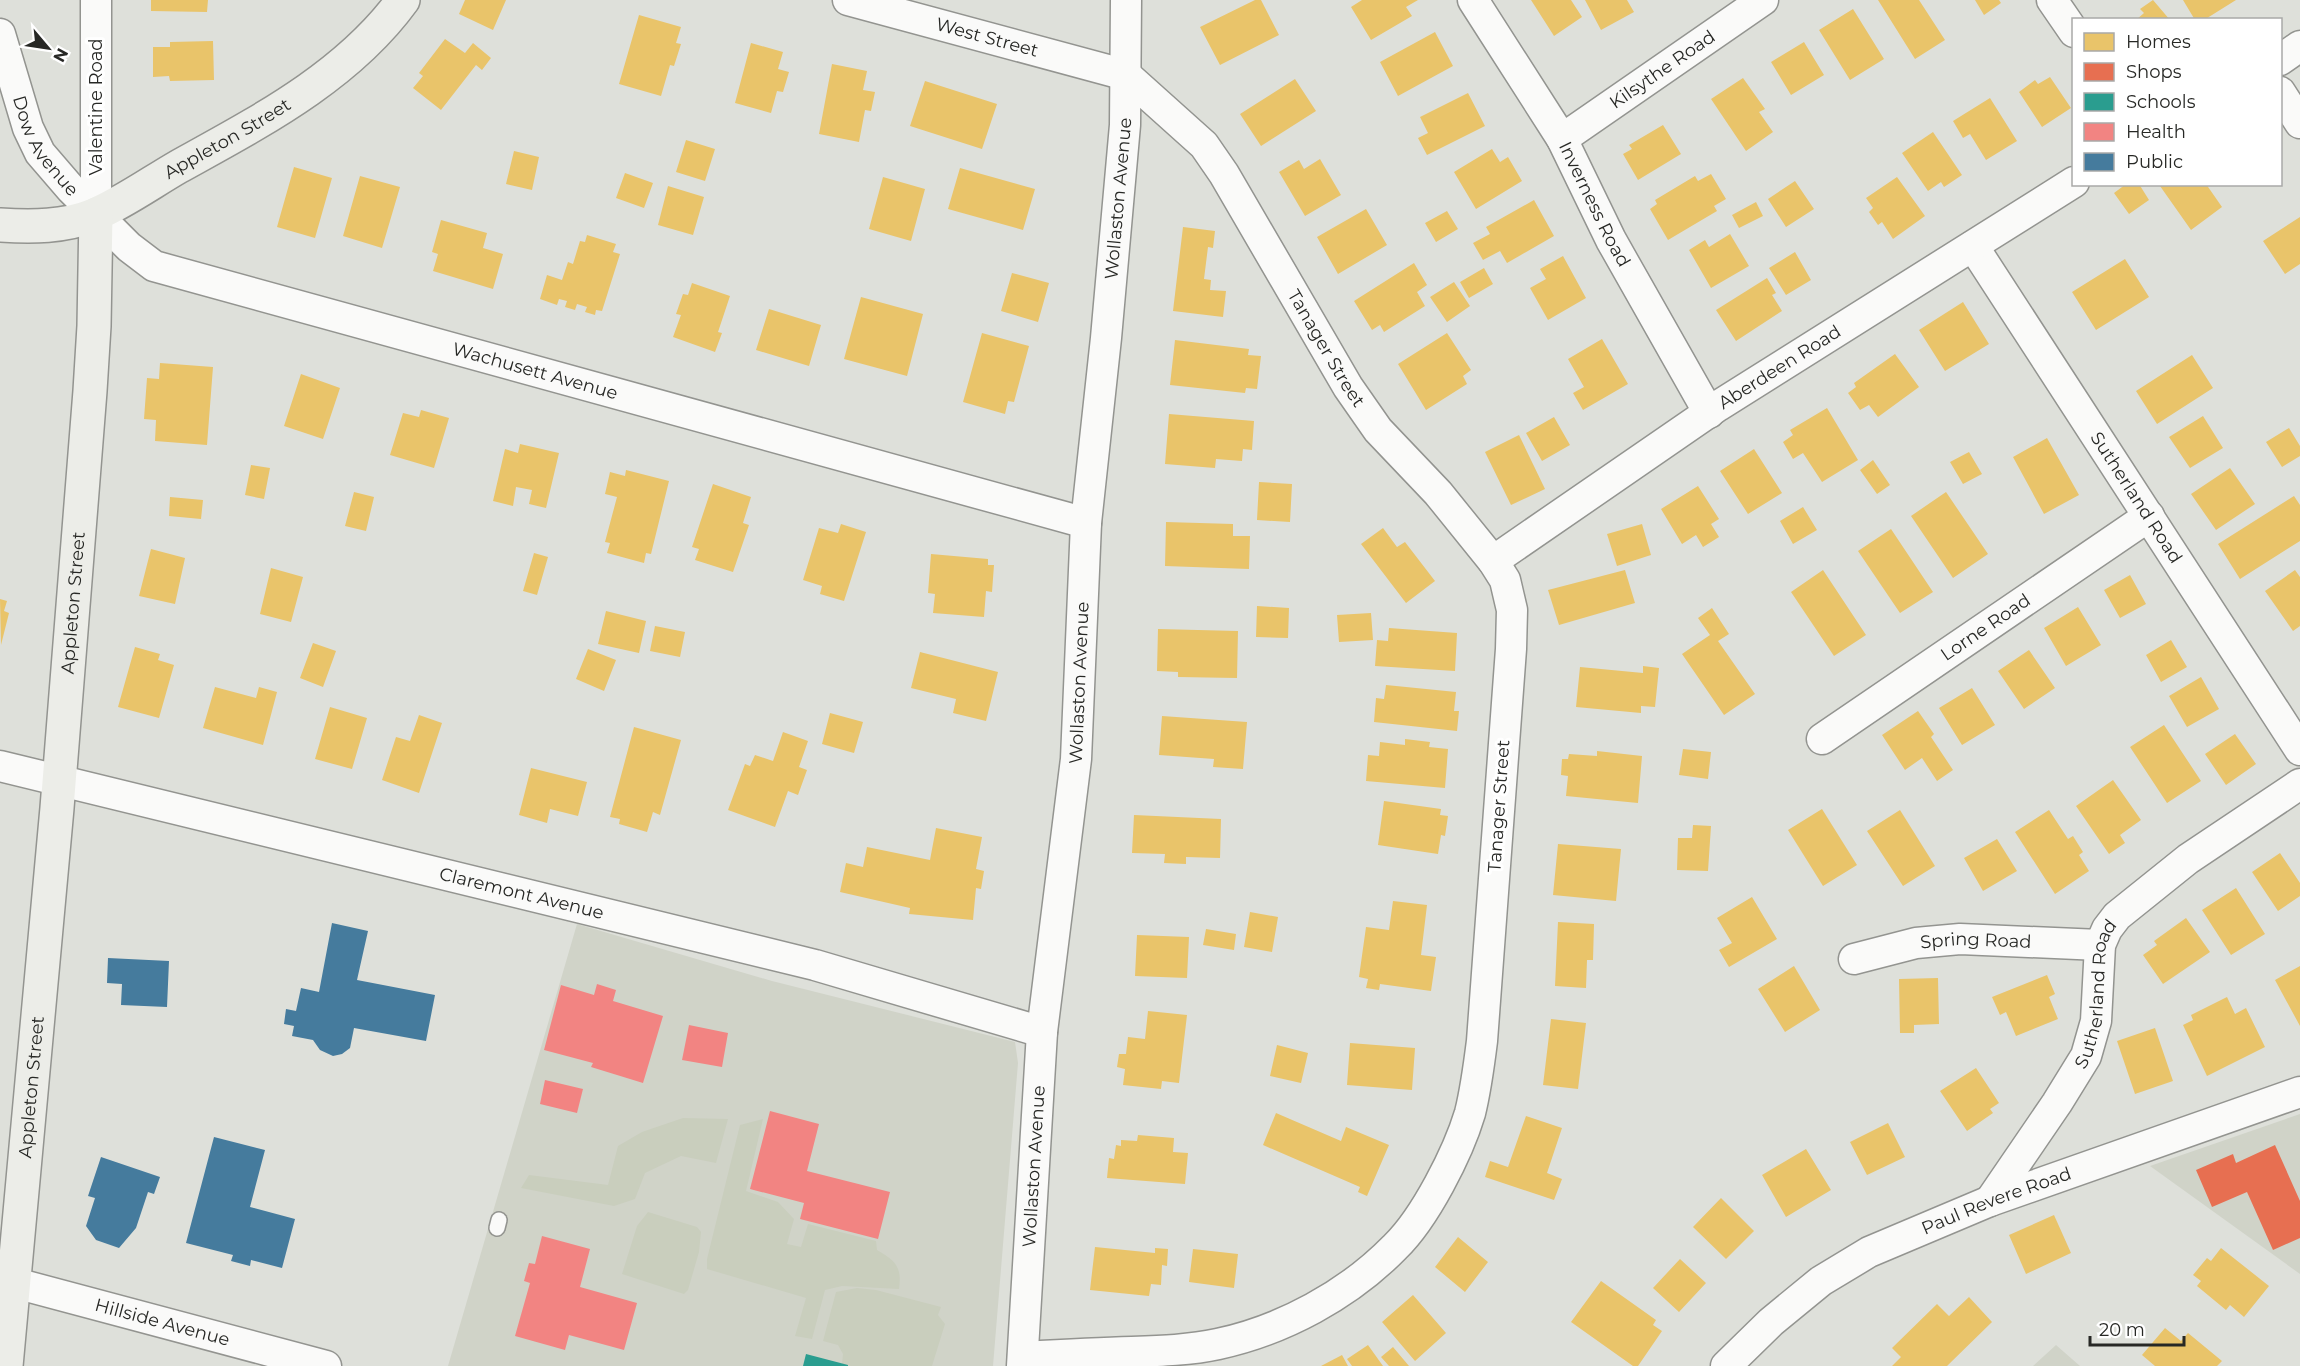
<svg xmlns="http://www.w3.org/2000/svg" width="2300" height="1366" viewBox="0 0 2300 1366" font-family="Montserrat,sans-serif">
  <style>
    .built { fill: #d0d3c8 }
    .green { fill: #c9cebd }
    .homes { fill: #e9c46a }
    .shops { fill: #e76f51 }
    .schools { fill: #2a9d8f }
    .health { fill: #f28482 }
    .public { fill: #457b9d }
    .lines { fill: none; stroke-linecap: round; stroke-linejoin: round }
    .lane-casing { stroke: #939490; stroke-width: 18 }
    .street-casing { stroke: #939490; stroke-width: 33 }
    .secondary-casing { stroke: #939490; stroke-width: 36 }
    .lane { stroke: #fafaf9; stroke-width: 15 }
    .street { stroke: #fafaf9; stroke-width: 30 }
    .secondary { stroke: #ecede8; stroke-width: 33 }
    .labels { text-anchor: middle; stroke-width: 6; stroke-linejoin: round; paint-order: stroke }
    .street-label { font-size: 18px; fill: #272825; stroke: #fff }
  </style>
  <rect width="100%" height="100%" fill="#dee0da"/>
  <path class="built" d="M577,924l195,57 243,61 3,21 -25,303h-545z
    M2300,1114v160l-150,-108z
    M2056,1345l24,21h-47z"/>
  <path class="green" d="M683,1118l45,1 -12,44 -35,-7 -36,17 -10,26 -21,7 -93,-18 8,-13 79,10 10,-39 24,-14z
    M763,1119l-17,72 32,11 16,17 -7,25 14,3 7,-23 68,17 1,9c19,11 25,17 22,39l-57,-3 -17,4 -13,49 -17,-3 11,-38 -99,-29v-10l33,-134z
    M648,1212l49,15 4,5 -2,20 -11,38 -4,4 -62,-20 15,-48z
    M857,1288l19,2 65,17 -3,8 7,9 -13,42h-81l-9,-2 1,-10 -5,-9 -15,-4 13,-49z"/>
  <path class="homes" d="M151,0h57l-1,12 -56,-1z
    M465,0h41l-13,30 -34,-16z
    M1255,0h6l18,35 -59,30 -20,-38z
    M1362,0h56l-12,7 6,9 -41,24 -20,-33z
    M1531,0h40l11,17 -28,19z
    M1585,0h42l7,12 -33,18z
    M1878,0h41l26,40 -30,19z
    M1975,0h24l2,3 -17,12z
    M2153,0l17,20h-34l8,-7 -4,-4z
    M2183,0h53l-32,20h-9z
    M1853,9l31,50 -34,21 -31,-50z
    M639,15l42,12 -5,16 5,1 -7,22 -4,-1 -9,31 -42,-12z
    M1435,32l18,34 -55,30 -18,-34z
    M445,39l20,14 8,-10 18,15 -9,12 -6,-5 -35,45 -28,-22 10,-12 -4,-3z
    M213,41l1,39 -44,1 -1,-5 -16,1v-30h17v-5z
    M1804,42l20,33 -33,20 -20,-33z
    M751,43l32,9 -5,17 11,3 -6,20 -6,-1 -6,22 -36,-10z
    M832,64l35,7 -4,19 12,2 -4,19 -6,-1 -6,32 -40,-8z
    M2050,77l21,31 -29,19 -23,-35 16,-12 3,4z
    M1743,78l22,31 -6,3 14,20 -27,19 -35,-52z
    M1295,79l21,32 -55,35 -21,-32z
    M925,81l72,23 -15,45 -72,-23z
    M1468,93l17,33 -58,29 -9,-17 10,-5 -8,-16z
    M1990,98l27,43 -31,19 -16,-26 -7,4 -10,-17z
    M1663,125l18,29 -43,26 -15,-26 9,-5 -3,-4z
    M1933,132l29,43 -18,12 -3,-5 -13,9 -26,-38z
    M686,140l29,9 -10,32 -29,-9z
    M1492,149l8,13 8,-5 14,24 -46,28 -22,-37z
    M514,151l25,6 -7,33 -26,-6z
    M1320,159l21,36 -36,21 -26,-44 20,-12 5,9z
    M294,167l38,11 -17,60 -38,-11z
    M960,168l75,21 -12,41 -75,-21z
    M625,173l28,10 -9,25 -28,-10z
    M1711,174l15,25 -12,7 3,5 -49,29 -18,-31 7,-5 -2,-4 40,-24 3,5z
    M360,176l40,11 -18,61 -39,-12z
    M883,177l42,12 -14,52 -42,-12z
    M1897,177l28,39 -32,23 -11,-17 -4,3 -9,-13 4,-4 -7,-10z
    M1795,181l19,28 -28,18 -18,-28z
    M2126,184h13l10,16 -20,14 -15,-21z
    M2162,184h44l16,23 -31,23 -31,-44z
    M668,186l36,11 -11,38 -35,-10z
    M1534,200l20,36 -47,27 -7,-12 -17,9 -10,-17 17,-9 -4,-7z
    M1756,202l7,14 -24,12 -7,-13z
    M1366,209l21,36 -49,29 -21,-37z
    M1447,211l11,18 -22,13 -11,-19z
    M2300,217v47l-15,10 -22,-33z
    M441,220l46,13 -4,15 20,6 -10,35 -60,-18 5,-17 -6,-2z
    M1183,227l32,4 -2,17 -5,-1 -4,32 7,1 -1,10 16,1 -3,26 -50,-6z
    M1730,234l19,32 -38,22 -22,-38 16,-10 4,7z
    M587,235l29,9 -3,8 7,2 -18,57 -6,-1 -1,5 -10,-3 2,-5 -10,-3 -2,6 -10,-3 2,-6 -8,-2 -2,6 -17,-6 7,-24 15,5 6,-18 5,2 7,-23 5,1z
    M1795,252l16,28 -25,15 -17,-27z
    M1563,256l23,42 -38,22 -18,-32 16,-9 -6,-10z
    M2125,259l24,38 -53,33 -24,-38z
    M1414,263l13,22 -10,7 8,14 -41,26 -4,-7 -8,5 -18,-29z
    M1484,268l9,16 -24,14 -9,-16z
    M1012,273l37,10 -11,39 -37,-11z
    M1767,278l9,15 -4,2 10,16 -46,30 -20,-31z
    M1454,282l16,24 -23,16 -17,-25z
    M692,283l38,13 -12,36 4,1 -7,19 -42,-15 8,-22 -5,-1 7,-20 5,1z
    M861,297l62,17 -16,62 -63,-17z
    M1963,302l26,42 -44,27 -26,-41z
    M769,309l52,16 -12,41 -53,-16z
    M982,333l47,13 -15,56 -6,-1 -3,13 -42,-12z
    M1447,333l24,37 -8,6 4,8 -41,26 -28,-46z
    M1602,339l26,45 -45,26 -10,-17 11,-6 -16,-28z
    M1175,340l74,9 -1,6 13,1 -4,33 -11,-1 -1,5 -75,-8z
    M1895,354l24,33 -41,30 -9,-12 -9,5 -12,-17 8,-6 -2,-4z
    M2192,355l21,33 -56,36 -21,-33z
    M160,363l53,4 -6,78 -52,-4 1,-21 -12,-1 3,-41 12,1z
    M301,374l39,14 -17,51 -39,-13z
    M1827,408l31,52 -36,22 -19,-29 -10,6 -10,-17 10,-7 -3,-5z
    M421,410l28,8 -15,50 -44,-13 13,-42 16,4z
    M1169,414l85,7 -2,29 -9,-1 -1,12 -26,-2 -1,9 -50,-4z
    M2203,416l20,32 -33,20 -21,-31z
    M1554,417l16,28 -28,16 -16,-28z
    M2289,428l11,18v10l-18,11 -16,-25z
    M1519,435l26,54 -34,16 -26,-53z
    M2047,438l32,57 -35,19 -31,-57z
    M520,444l39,9 -13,55 -17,-4 3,-14 -16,-3 -3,19 -20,-5 12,-52 13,4z
    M1754,449l28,44 -34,21 -28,-43z
    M1969,452l13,22 -19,10 -13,-22z
    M1873,460l17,25 -13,9 -17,-24z
    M251,465l19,3 -6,31 -19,-4z
    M2230,468l25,36 -39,26 -25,-36z
    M626,470l43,11 -18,73 -5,-1 -2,10 -37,-10 3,-10 -5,-1 12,-45 -12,-3 5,-22 15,4z
    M1259,482l33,2 -2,38 -33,-2z
    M713,484l38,13 -8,26 6,2 -16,47 -38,-12 4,-11 -7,-2z
    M1698,486l21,33 -8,5 8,13 -16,10 -7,-12 -14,9 -21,-35z
    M354,492l20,5 -8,34 -21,-5z
    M1946,492l42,62 -35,24 -42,-62z
    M2294,496l6,9v36l-60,38 -22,-35z
    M170,497l33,3 -2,19 -32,-3z
    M1803,507l14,23 -24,14 -13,-23z
    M1166,522l67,2v12h17l-1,33 -84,-3z
    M841,524l25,8 -22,69 -24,-7 2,-8 -19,-6 16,-52 19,5z
    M1642,524l9,31 -34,11 -10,-32z
    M1383,528l14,19 8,-5 30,39 -29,22 -45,-59z
    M1891,529l42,63 -33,21 -42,-62z
    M151,549l34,9 -10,46 -36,-8z
    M534,553l14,4 -11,38 -14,-4z
    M931,554l57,5v6h6l-2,27 -6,-1 -2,26 -51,-4 2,-19 -7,-1z
    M271,568l32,9 -12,45 -31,-8z
    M1625,570l10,33 -76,22 -11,-35z
    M1823,570l43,65 -32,21 -43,-64z
    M2295,570l5,7v49l-7,5 -28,-40z
    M2130,575l16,29 -26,14 -16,-28z
    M0,599l7,2 -3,10 5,2 -8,32z
    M1257,606l32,2 -1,30 -32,-1z
    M2078,607l23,38 -35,21 -22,-38z
    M1712,608l17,26 -11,7 37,53 -31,21 -42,-61 28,-19 -12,-17z
    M606,611l40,10 -7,32 -41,-9z
    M1371,613l2,27 -34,2 -2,-27z
    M655,626l30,6 -5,25 -30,-6z
    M1389,628l68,5 -2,38 -80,-5 2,-26 11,1z
    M1158,629l80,2 -1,47 -59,-1v-5l-21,-1z
    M2171,640l16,27 -26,15 -15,-27z
    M313,643l23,8 -13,36 -23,-9z
    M135,647l25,7 -2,6 16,5 -15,53 -41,-11z
    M588,649l28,11 -12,31 -28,-12z
    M2029,650l26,38 -31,21 -26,-38z
    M920,652l78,20 -12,49 -33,-8 3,-14 -45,-11z
    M1643,666l16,2 -4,39 -14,-1v7l-65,-6 4,-40 63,6z
    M2201,677l18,32 -32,18 -18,-31z
    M1386,685l70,7 -2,19h5l-2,20 -83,-9 2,-24 8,1z
    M215,687l41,11 3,-11 18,5 -14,53 -60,-17z
    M1972,688l23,37 -33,20 -23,-37z
    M330,707l37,11 -15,51 -37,-10z
    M1918,711l16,23 -3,3 22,33 -16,11 -15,-23 -17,12 -23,-35z
    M830,713l33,9 -9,31 -32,-9z
    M419,715l23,8 -23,70 -37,-13 14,-43 14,4z
    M1162,716l85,6 -4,47 -30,-2 1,-8 -55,-4z
    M2164,725l37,56 -34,22 -37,-56z
    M634,727l47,13 -21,75 -7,-3 -6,20 -28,-8 1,-5 -10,-2z
    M783,732l25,9 -9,26 8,3 -9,25 -10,-4 -13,36 -47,-17 17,-46 5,2 5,-11 18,6z
    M2235,734l21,30 -30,21 -21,-31z
    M1405,739l25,3 -1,5 19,2 -3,39 -79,-7 2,-26 11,1 1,-14 25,3z
    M1683,749l28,3 -3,27 -29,-4z
    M1597,751l45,5 -4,47 -72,-7 2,-20 -7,-1 1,-16h6l1,-5 28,2z
    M531,768l56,14 -9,34 -28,-7 -3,14 -28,-8z
    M2113,780l28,40 -21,15 5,8 -16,11 -33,-48z
    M1384,801l57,8 -1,6 8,1 -3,20 -4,-1 -3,19 -60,-9z
    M1822,809l35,56 -34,21 -35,-56z
    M1900,810l35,56 -32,20 -36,-55z
    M2049,810l19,29 5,-3 10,16 -4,3 10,16 -34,23 -40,-62z
    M1134,815l87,4 -1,39 -34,-1v7l-22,-1 1,-9 -33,-1z
    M1693,825l18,1 -3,45 -31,-1 1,-32h14z
    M936,828l46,9 -6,32 8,2 -3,18 -5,-1 -3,32 -64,-6 1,-6 -70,-16 6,-29 17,4 4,-20 63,13z
    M1997,839l20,32 -34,20 -19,-33z
    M1558,844l63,5 -5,52 -63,-6z
    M2280,853l20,30v13l-22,15 -26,-39z
    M2236,888l29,46 -34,21 -29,-45z
    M1752,897l25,42 -48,28 -10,-17 13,-7 -15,-25z
    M1393,901l34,4 -6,50 15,2 -5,34 -51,-7 -1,6 -13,-2 2,-9 -9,-2 7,-50 23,3z
    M1250,912l28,5 -6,35 -28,-5z
    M2186,918l24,34 -47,32 -20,-29 14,-10 -3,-4z
    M1558,922l36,2 -1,36h-6l-1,28 -31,-2z
    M1206,929l30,5 -2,16 -31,-5z
    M1137,935l52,2 -2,41 -52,-2z
    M1794,966l26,44 -35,22 -27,-43z
    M2300,966v60l-25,-46z
    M2047,975l8,19 -6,3 9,22 -42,17 -10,-24 -6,3 -8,-18z
    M1938,978l1,46 -25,1v8h-14l-1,-54z
    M2227,997l8,17 11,-6 19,39 -58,29 -24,-51 10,-5 -2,-5z
    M1148,1011l39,4 -8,68 -17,-2 -1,8 -38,-4 2,-16 -8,-2 2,-13h7l2,-17 17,2z
    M1551,1019l35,4 -8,66 -35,-4z
    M2155,1028l18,53 -38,13 -18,-53z
    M1350,1043l65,5 -3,42 -65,-5z
    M1277,1045l31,8 -7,30 -31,-7z
    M1976,1068l23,35 -9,6 3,4 -26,18 -27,-40z
    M1276,1113l65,28 5,-14 43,18 -22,51 -9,-4 2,-5 -97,-42z
    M1526,1116l36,12 -15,45 15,6 -8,21 -69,-23 5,-16 18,6z
    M1888,1123l17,34 -38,18 -17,-33z
    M1138,1135l36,3 -1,14 15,1 -3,31 -78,-6 2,-20 5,1 2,-14 5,1v-6l16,1z
    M1806,1149l25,41 -45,27 -24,-42z
    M1721,1198l33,33 -28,28 -33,-32z
    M2054,1215l17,38 -45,21 -17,-39z
    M1458,1237l30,25 -23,30 -30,-25z
    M1095,1247l60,6v-5l13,1 -1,17 -5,-1 -1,20 -10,-1 -2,12 -59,-6z
    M2221,1248l48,38 -25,31 -14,-12 -4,5 -29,-24 4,-5 -8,-6 14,-17 4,3z
    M1193,1249l45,5 -4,34 -45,-6z
    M1680,1259l26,24 -27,29 -26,-24z
    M1601,1281l55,39 -3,5 9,6 -24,35h-5l-62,-44z
    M1413,1295l33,38 -31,28 -33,-39z
    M1969,1297l23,25 -45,44h-55l9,-9 -9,-9 45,-44 12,12z
    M2165,1328l16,13 7,-8 34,28 -5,5h-62l-13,-11z
    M1368,1345l15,21h-31l-5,-7z
    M1393,1347l16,19h-20l-8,-9z
    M1342,1355l6,11h-27z"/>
  <path class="shops" d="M2275,1145l25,56v37l-27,12 -26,-58 -35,15 -16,-37 37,-16 3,9z"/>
  <path class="schools" d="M806,1354l42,11v1h-45z"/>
  <path class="health" d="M597,984l19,6 -3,11 50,15 -20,67 -52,-16 2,-4 -49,-13 17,-65 33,10z
    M689,1025l39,8 -6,34 -40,-7z
    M545,1080l38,9 -6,24 -37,-9z
    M770,1111l49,13 -12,47 83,21 -12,47 -78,-20 4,-16 -54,-14z
    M542,1236l48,13 -10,38 57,16 -13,47 -55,-15 -4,15 -50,-14 15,-53 -6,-2 5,-18 6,1z"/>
  <path class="public" d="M332,923l36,8 -11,49 78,15 -9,46 -72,-13 -4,20 -8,6 -9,2 -13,-6 -7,-10 -21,-4 2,-10 -10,-2 2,-15 10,2 5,-23 18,4z
    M108,958l61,3 -2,46 -46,-2 1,-21 -15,-1z
    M214,1137l51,13 -15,57 45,12 -13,49 -31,-8 -1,6 -19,-5 2,-6 -47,-12z
    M101,1157l59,20 -6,17 -6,-2 -12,36 -17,20 -23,-8 -10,-14 9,-28 -7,-2z"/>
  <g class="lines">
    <defs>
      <path id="lane" d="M497,1228l2,-8"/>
      <g id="street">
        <path id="s1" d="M848,0l278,75 78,70 20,29 124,213 30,43 60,63 55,68 12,19 7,30 -1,39 -29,392c-3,24 -6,48 -12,72 -12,40 -45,105 -75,134 -47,48 -112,83 -177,97 -28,6 -57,7 -86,8 -36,1 -73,3 -109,5"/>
        <path id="s2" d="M1473,0l89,139 49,101 98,173"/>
        <path d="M2052,0l22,32"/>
        <path id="s3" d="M0,34l28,94 12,25 31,36 58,58 25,19 932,257"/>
        <path d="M2280,60l20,-14"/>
        <path d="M2280,92l20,31"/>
        <path id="s4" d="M1562,139l201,-139"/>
        <path d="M96,214v-214"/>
        <path id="s5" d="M1973,246l327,504"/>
        <path id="s6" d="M1493,561l225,-155 356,-224"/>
        <path id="s7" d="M1822,739l327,-223"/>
        <path id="s8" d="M0,766l815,199 227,67"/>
        <path id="s9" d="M1854,959l62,-16 44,-4 140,6"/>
        <path id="s10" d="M1990,1201l67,-98 29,-47 10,-35 4,-76 7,-16 10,-13 71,-57 112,-75"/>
        <path id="s11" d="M0,1279l326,87"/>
        <path id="s12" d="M1022,1366l20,-334 34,-273 10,-236 20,-185 19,-213 1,-125"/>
        <path id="s13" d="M1726,1366l45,-44 50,-41 48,-29 121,-51 310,-109"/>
      </g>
      <g id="secondary">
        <path id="s14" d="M0,225c32,2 64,2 94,-10 27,-11 58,-33 84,-48 81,-45 169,-90 225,-167"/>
        <path id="s15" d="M6,1366l51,-558 33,-417 4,-65 2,-112"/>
      </g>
    </defs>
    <use href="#lane" class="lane-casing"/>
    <use href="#street" class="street-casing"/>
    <use href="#secondary" class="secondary-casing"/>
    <use href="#lane" class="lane"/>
    <use href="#street" class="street"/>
    <use href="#secondary" class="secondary"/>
  </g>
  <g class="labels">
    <g class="street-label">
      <text dy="6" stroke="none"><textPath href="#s1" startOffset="144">West Street</textPath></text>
      <text dy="6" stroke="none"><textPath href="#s4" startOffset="122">Kilsythe Road</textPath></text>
      <text transform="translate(96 107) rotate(-90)" y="6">Valentine Road</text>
      <text dy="6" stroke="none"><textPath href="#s14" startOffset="249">Appleton Street</textPath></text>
      <text dy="6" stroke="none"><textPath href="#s3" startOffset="122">Dow Avenue</textPath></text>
      <text dy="6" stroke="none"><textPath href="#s12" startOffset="1172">Wollaston Avenue</textPath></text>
      <text dy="6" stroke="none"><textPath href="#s2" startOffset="238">Inverness Road</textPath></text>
      <text dy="6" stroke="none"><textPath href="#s1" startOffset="630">Tanager Street</textPath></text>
      <text dy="6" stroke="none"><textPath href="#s6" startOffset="346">Aberdeen Road</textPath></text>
      <text dy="6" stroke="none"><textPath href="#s3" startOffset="682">Wachusett Avenue</textPath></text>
      <text dy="6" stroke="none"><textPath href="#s5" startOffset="300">Sutherland Road</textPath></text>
      <text dy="6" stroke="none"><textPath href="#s15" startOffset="766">Appleton Street</textPath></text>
      <text dy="6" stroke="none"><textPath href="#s7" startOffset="198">Lorne Road</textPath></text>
      <text dy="6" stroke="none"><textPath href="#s12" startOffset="686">Wollaston Avenue</textPath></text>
      <text transform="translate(1499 806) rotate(-86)" y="6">Tanager Street</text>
      <text dy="6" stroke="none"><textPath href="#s8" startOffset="537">Claremont Avenue</textPath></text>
      <text dy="6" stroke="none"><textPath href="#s9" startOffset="124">Spring Road</textPath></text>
      <text dy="6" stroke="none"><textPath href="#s10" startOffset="237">Sutherland Road</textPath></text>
      <text dy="6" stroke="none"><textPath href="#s15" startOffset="280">Appleton Street</textPath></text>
      <text dy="6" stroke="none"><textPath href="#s12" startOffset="200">Wollaston Avenue</textPath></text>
      <text dy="6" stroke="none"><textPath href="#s13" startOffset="321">Paul Revere Road</textPath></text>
      <text dy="6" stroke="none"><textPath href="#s11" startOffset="168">Hillside Avenue</textPath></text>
    </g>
  </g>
  <rect x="2072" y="18" width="210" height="168" fill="#ffffff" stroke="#a9a9a8" stroke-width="1.5"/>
  <rect x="2084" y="33" width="30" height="18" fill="#e9c46a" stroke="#a9a9a8" stroke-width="1.5"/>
  <text x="2126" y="48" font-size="18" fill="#272825">Homes</text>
  <rect x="2084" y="63" width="30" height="18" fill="#e76f51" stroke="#a9a9a8" stroke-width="1.5"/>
  <text x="2126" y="78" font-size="18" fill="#272825">Shops</text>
  <rect x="2084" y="93" width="30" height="18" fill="#2a9d8f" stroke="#a9a9a8" stroke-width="1.5"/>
  <text x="2126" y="108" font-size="18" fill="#272825">Schools</text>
  <rect x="2084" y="123" width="30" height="18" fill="#f28482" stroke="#a9a9a8" stroke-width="1.5"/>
  <text x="2126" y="138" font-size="18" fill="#272825">Health</text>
  <rect x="2084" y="153" width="30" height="18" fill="#457b9d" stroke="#a9a9a8" stroke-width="1.5"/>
  <text x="2126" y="168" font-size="18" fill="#272825">Public</text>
  <g transform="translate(48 48) rotate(119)" stroke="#ffffff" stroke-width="4.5" paint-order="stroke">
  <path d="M0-4.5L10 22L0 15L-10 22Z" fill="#272825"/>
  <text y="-9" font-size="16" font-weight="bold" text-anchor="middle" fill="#272825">N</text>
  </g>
  <path d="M2090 1336v9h94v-9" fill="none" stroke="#272825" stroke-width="3"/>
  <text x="2099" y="1336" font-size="18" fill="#272825" stroke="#ffffff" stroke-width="4.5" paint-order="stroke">20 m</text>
</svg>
